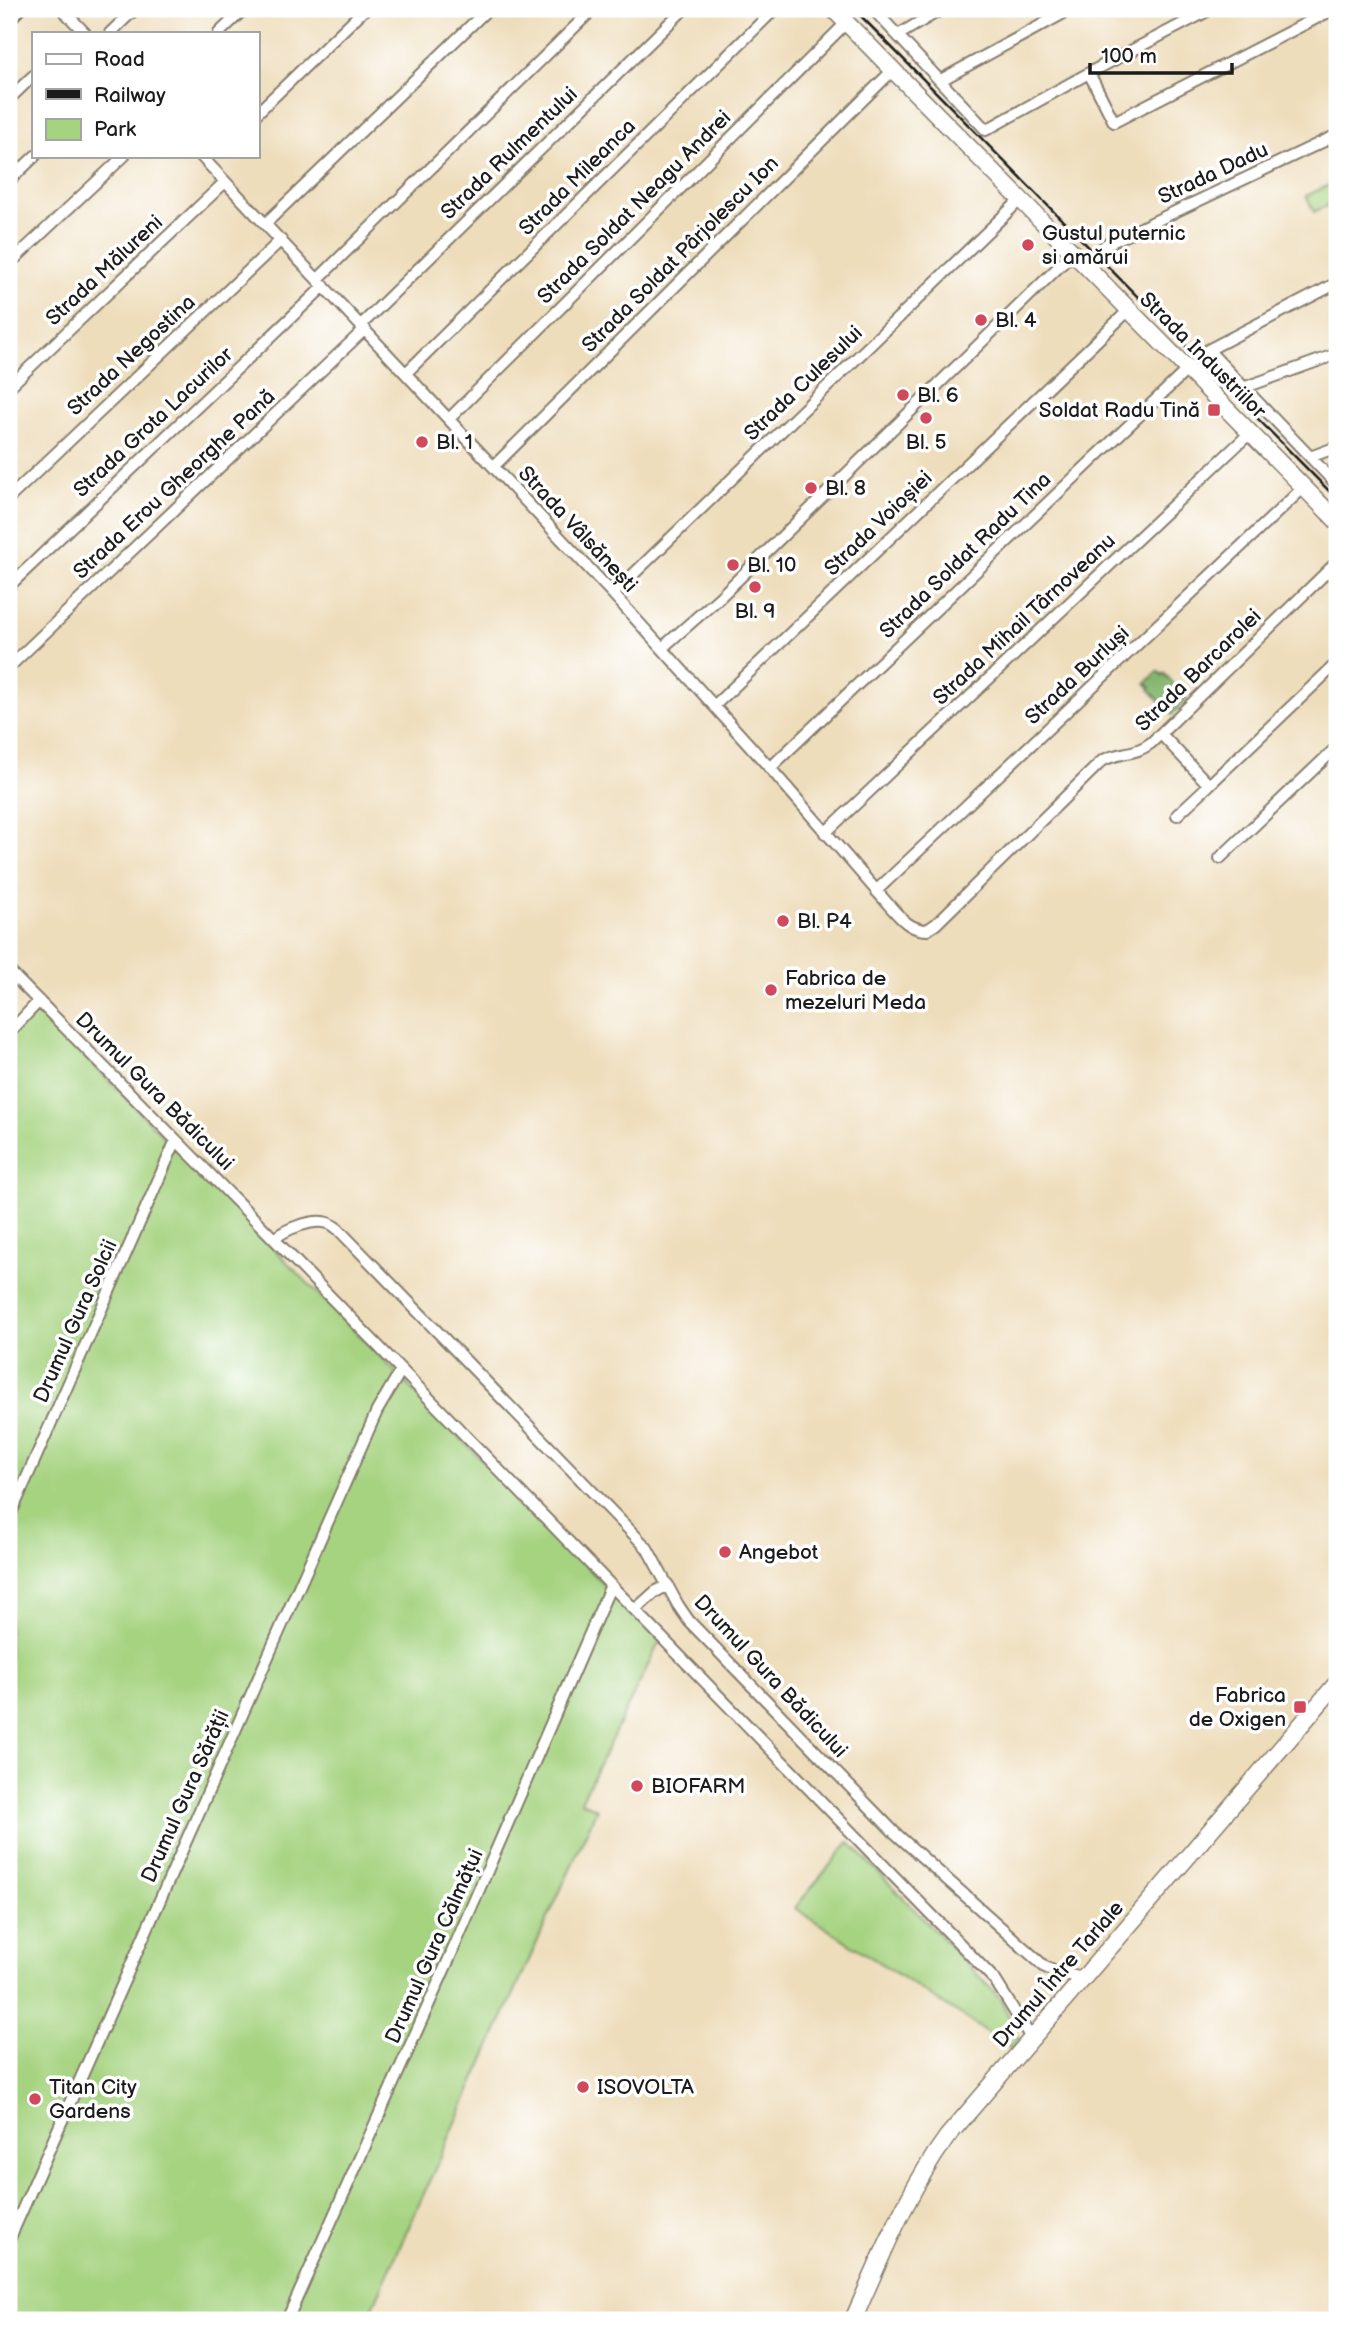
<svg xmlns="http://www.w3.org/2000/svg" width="1346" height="2329" viewBox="0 0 1346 2329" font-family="'Balsamiq Sans',sans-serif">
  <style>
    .green { fill: #a6d380; stroke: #61784e; stroke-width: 2 }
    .forest { fill: #84b56e; stroke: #506845; stroke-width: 2 }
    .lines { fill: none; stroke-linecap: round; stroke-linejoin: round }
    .minor-casing { stroke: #857c6c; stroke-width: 14 }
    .secondary-casing { stroke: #857c6c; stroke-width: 19 }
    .minor { stroke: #fff; stroke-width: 10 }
    .secondary { stroke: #fff; stroke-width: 16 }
    .rail { stroke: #1c1c1c; stroke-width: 2.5 }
    .poi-dot { fill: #d1495b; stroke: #fff; stroke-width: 2.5 }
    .labels { text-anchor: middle; stroke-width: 7; stroke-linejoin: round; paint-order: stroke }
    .street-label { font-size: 21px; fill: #1c1c1c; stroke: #fff }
    .poi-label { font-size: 21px; fill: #1c1c1c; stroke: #fff; text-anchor: start }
  </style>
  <rect width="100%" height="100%" fill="#fff"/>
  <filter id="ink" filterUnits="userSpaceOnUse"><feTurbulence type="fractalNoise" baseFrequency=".0143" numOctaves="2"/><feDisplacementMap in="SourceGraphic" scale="14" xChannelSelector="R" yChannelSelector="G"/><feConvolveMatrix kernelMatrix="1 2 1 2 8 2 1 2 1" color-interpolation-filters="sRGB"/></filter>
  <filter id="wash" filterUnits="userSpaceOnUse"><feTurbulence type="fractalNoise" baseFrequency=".00686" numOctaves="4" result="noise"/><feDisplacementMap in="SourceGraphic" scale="28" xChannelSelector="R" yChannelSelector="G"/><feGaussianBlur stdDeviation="1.57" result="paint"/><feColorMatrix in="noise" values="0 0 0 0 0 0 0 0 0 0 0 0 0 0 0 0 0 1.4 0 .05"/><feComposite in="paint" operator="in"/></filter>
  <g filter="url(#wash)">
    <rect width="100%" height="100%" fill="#edb"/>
    <path class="green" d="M1337,181v20l-23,11 -8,-16z
      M37,1008l623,633 -79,160 16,8 -230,511h-358v-1282z
      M849,1842l152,157 18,40 -8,9 -216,-140z"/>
    <path class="forest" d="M1158,671l4,4 2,-2 23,26 -15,16 -22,-25 1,-2 -5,-5z"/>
  </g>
  <g filter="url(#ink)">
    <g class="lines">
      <defs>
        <path id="minor" d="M62,9l23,24
          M873,9l113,121 103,-57 122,-64
          M9,20l11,-11
          M110,33l25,-24
          M219,33l25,-24
          M898,35l44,-26
          M1089,73l25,49 220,-113
          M941,80l130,-71
          M9,99l24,-23
          M257,113l108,-104
          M201,156l412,438 157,174 118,136c11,12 21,26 39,26l9,-6 166,-163c16,-10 32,-5 49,-18l186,-181
          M9,181l26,-25
          M265,224l223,-215
          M1105,245l232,-110
          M9,264l115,-108
          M318,279l275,-270
          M1337,283l-129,67 129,135
          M361,325l323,-316
          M406,373l369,-364
          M9,387l216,-205
          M1243,388l94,-34
          M449,419l397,-396
          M1310,457l27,-10
          M494,466l399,-396
          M9,498l272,-258
          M9,586l315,-300
          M613,594l407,-394
          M662,648l57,-50 354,-345
          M9,667l356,-338
          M714,706l415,-396
          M1161,734l48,51 128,-122
          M770,768l418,-399
          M1177,815l32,-30
          M825,833l425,-400
          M1220,858l117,-111
          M876,891l428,-404
          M9,971l265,268 721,741 36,58
          M9,1033l30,-32
          M274,1239c11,-10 40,-21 54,-16 4,1 7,4 10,6l309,319 31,57 11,16 205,211 151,135 11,5 27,6
          M9,1518l167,-378
          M635,1610l20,-18 13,-7
          M9,2240l368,-829 24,-41
          M287,2320l162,-361 162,-374"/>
        <path id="secondary" d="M833,9l504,512
          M853,2320c28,-62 53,-127 94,-183l390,-454"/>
      </defs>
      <use href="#minor" class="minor-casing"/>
      <use href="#secondary" class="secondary-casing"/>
      <use href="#minor" class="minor"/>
      <use href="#secondary" class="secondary"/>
      <path class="rail" d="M854,9l483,490"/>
    </g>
  </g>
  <g class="poi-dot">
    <circle cx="1028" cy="245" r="7"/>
    <circle cx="981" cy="320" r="7"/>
    <circle cx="903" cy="395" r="7"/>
    <rect x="1207" y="403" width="14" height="14" rx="3.5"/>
    <circle cx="926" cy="418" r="7"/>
    <circle cx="422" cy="442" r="7"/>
    <circle cx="811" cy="488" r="7"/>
    <circle cx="733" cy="565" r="7"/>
    <circle cx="755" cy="587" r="7"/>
    <circle cx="783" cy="921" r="7"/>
    <circle cx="771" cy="990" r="7"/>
    <circle cx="725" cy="1552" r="7"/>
    <rect x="1293" y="1700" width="14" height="14" rx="3.5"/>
    <circle cx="637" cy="1786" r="7"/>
    <circle cx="583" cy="2087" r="7"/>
    <circle cx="35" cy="2099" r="7"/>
  </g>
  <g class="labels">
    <g class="street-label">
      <text transform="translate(509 153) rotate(-44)" y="7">Strada Rulmentului</text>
      <text transform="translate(1213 173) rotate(-25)" y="7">Strada Dadu</text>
      <text transform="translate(577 177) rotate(-45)" y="7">Strada Mileanca</text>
      <text transform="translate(634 207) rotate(-45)" y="7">Strada Soldat Neagu Andrei</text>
      <text transform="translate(680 254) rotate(-45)" y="7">Strada Soldat Pârjolescu Ion</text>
      <text transform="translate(104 270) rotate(-43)" y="7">Strada Mălureni</text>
      <text transform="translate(131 355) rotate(-43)" y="7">Strada Negostina</text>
      <text transform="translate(1203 355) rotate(45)" y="7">Strada Industriilor</text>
      <text transform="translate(803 383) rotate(-44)" y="7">Strada Culesului</text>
      <text transform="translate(153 422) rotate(-43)" y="7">Strada Grota Lacurilor</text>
      <text transform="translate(174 484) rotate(-43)" y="7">Strada Erou Gheorghe Pană</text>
      <text transform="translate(878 523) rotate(-44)" y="7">Strada Voioșiei</text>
      <text transform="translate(578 529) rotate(47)" y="7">Strada Vâlsănești</text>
      <text transform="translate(965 555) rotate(-44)" y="7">Strada Soldat Radu Tina</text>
      <text transform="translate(1024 619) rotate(-43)" y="7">Strada Mihail Târnoveanu</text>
      <text transform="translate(1198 670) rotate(-44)" y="7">Strada Barcarolei</text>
      <text transform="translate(1077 675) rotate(-43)" y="7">Strada Burluși</text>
      <text transform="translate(155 1091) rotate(45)" y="7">Drumul Gura Bădicului</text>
      <text transform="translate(75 1321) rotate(-66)" y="7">Drumul Gura Solcii</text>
      <text transform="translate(771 1676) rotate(47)" y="7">Drumul Gura Bădicului</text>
      <text transform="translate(185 1796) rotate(-66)" y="7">Drumul Gura Sărății</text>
      <text transform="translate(434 1946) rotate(-66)" y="7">Drumul Gura Călmățui</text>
      <text transform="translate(1058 1974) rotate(-49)" y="7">Drumul Între Tarlale</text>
    </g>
    <g class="poi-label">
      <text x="1042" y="240">Gustul puternic<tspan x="1042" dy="24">si amărui</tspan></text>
      <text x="995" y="327">Bl. 4</text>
      <text x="917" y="402">Bl. 6</text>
      <text x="1200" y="417" text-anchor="end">Soldat Radu Tină</text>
      <text x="436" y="449">Bl. 1</text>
      <text x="926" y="449" text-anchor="middle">Bl. 5</text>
      <text x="825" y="495">Bl. 8</text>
      <text x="747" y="572">Bl. 10</text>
      <text x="755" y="618" text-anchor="middle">Bl. 9</text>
      <text x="797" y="928">Bl. P4</text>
      <text x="785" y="985">Fabrica de<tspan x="785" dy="24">mezeluri Meda</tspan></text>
      <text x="739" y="1559">Angebot</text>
      <text x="1286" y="1702" text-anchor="end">Fabrica<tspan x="1286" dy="24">de Oxigen</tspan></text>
      <text x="651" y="1793">BIOFARM</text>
      <text x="49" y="2094">Titan City<tspan x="49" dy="24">Gardens</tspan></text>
      <text x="597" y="2094">ISOVOLTA</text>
    </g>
  </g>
  <rect width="1346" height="2329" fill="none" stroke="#fff" stroke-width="35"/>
  <rect x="32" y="32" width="228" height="126" fill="#ffffff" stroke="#a4a4a4" stroke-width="2"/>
  <rect x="46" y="54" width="35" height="10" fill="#ffffff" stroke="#a4a4a4" stroke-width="2"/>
  <text x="94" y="66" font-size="21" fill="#1c1c1c">Road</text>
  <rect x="46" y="89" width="35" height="10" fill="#1c1c1c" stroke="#a4a4a4" stroke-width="2"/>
  <text x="94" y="102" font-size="21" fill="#1c1c1c">Railway</text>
  <rect x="46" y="119" width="35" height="21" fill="#a6d380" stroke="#a4a4a4" stroke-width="2"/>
  <text x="94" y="136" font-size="21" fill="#1c1c1c">Park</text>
  <path d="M1090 63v10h142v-10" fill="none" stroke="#1c1c1c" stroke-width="3.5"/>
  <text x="1101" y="63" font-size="21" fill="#1c1c1c" stroke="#ffffff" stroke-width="5" paint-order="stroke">100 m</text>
</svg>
